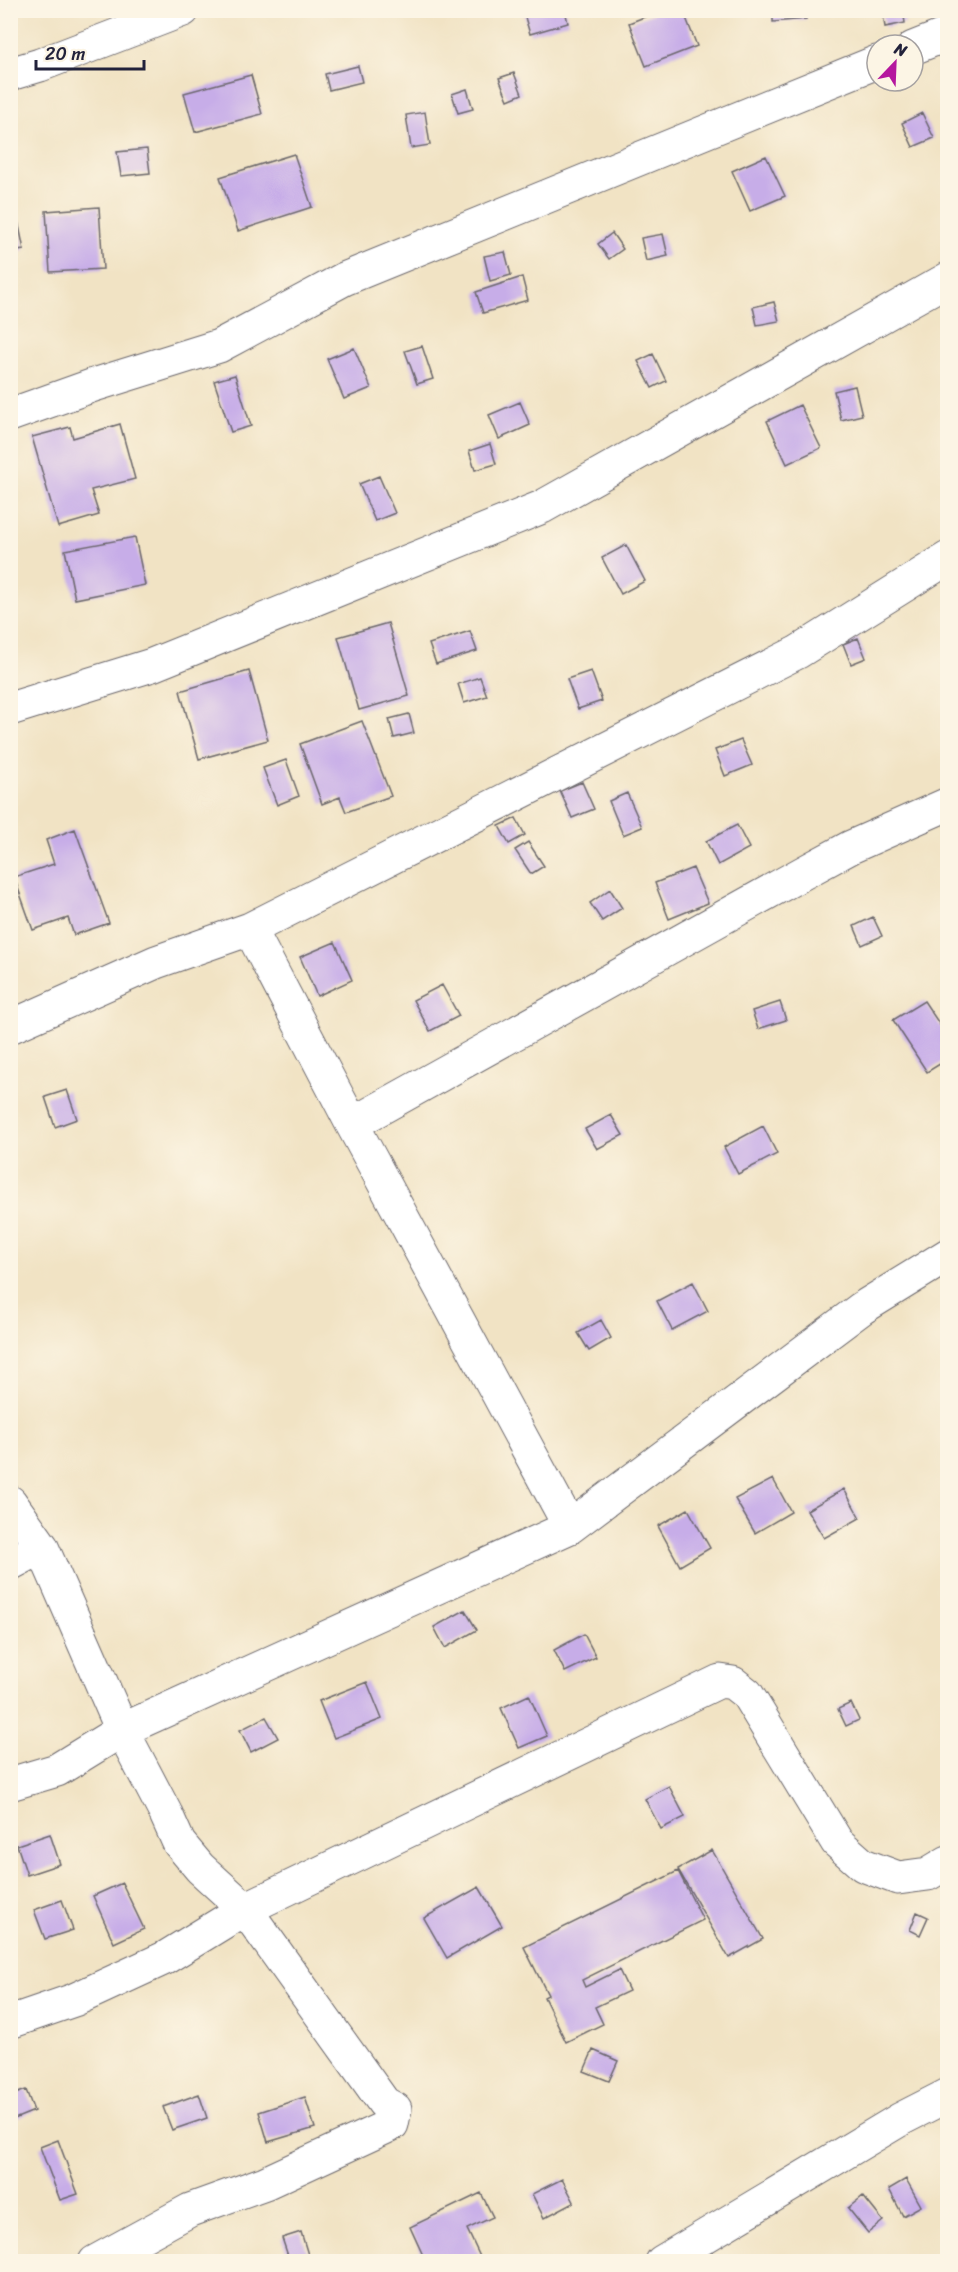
<svg xmlns="http://www.w3.org/2000/svg" width="958" height="2272" viewBox="0 0 958 2272" font-family="Sriracha,sans-serif">
  <style>
    .building { fill: #c7ade8 }
    .lines { fill: none; stroke-linecap: round; stroke-linejoin: round }
    .minor-casing { stroke: #6a666b; stroke-width: 35 }
    .minor { stroke: #fff; stroke-width: 33 }
  </style>
  <rect width="100%" height="100%" fill="#fcf5e5"/>
  <filter id="ink" filterUnits="userSpaceOnUse"><feTurbulence type="fractalNoise" baseFrequency=".0167" numOctaves="2"/><feDisplacementMap in="SourceGraphic" scale="12" xChannelSelector="R" yChannelSelector="G"/><feConvolveMatrix kernelMatrix="1 2 1 2 8 2 1 2 1" color-interpolation-filters="sRGB"/></filter>
  <filter id="wash" filterUnits="userSpaceOnUse"><feTurbulence type="fractalNoise" baseFrequency=".008" numOctaves="4" result="noise"/><feDisplacementMap in="SourceGraphic" scale="24" xChannelSelector="R" yChannelSelector="G"/><feGaussianBlur stdDeviation="1.35" result="paint"/><feColorMatrix in="noise" values="0 0 0 0 0 0 0 0 0 0 0 0 0 0 0 0 0 1.4 0 .05"/><feComposite in="paint" operator="in"/></filter>
  <g filter="url(#wash)">
    <rect width="100%" height="100%" fill="#f1e3c4"/>
    <g id="blocks">
      <path class="building" d="M537,10h28l3,13 -38,11 -6,-20z
        M662,10h21l14,36 -51,20 -17,-43z
        M773,10h32l1,9 -33,3z
        M882,10h21l2,13 -20,4z
        M358,66l4,16 -33,8 -4,-16z
        M514,73l8,21 -14,6 -9,-22z
        M251,75l11,39 -67,18 -11,-39z
        M467,89l6,20 -15,4 -6,-19z
        M425,112l5,33 -19,3 -5,-33z
        M922,113l12,25 -21,9 -11,-24z
        M147,149l3,24 -29,3 -4,-24z
        M294,154l18,53 -74,24 -18,-54z
        M766,156l19,40 -35,15 -18,-40z
        M99,207l4,62 -53,3 -4,-61z
        M18,221l6,29 -14,2v-30z
        M612,233l11,16 -14,10 -11,-15z
        M663,234l5,22 -22,5 -5,-23z
        M505,252l6,23 -21,6 -6,-25z
        M522,277l6,23 -45,13 -7,-21z
        M774,302l5,19 -22,4 -4,-18z
        M422,346l11,33 -16,5 -12,-33z
        M354,348l17,40 -27,11 -17,-40z
        M653,354l13,27 -14,7 -14,-27z
        M235,375l16,51 -20,6 -17,-51z
        M10,378h5v15l-5,-1z
        M855,386l7,29 -21,5 -7,-29z
        M520,402l10,23 -31,14 -10,-24z
        M800,405l21,43 -34,16 -20,-43z
        M120,424l15,55 -44,11 8,25 -41,12 -26,-90 38,-10 3,11z
        M490,444l6,20 -21,6 -6,-19z
        M379,476l16,37 -20,8 -16,-37z
        M135,537l10,48 -70,14 -10,-49z
        M626,545l19,36 -24,13 -19,-36z
        M388,623l21,73 -50,14 -21,-73z
        M470,631l7,20 -41,13 -7,-20z
        M858,638l8,20 -15,6 -8,-20z
        M249,671l19,69 -69,19 -19,-68z
        M591,671l11,30 -24,8 -11,-30z
        M480,677l7,19 -23,7 -6,-19z
        M409,714l5,19 -20,5 -5,-19z
        M362,721l29,75 -45,16 -6,-15 -18,7 -22,-60z
        M741,740l11,25 -27,11 -10,-26z
        M286,760l13,36 -22,9 -14,-37z
        M582,782l12,27 -22,9 -12,-27z
        M627,793l15,34 -19,8 -14,-34z
        M516,818l9,17 -16,9 -10,-18z
        M737,825l12,23 -31,17 -12,-24z
        M75,829l34,94 -35,12 -6,-17 -35,12 -19,-53 40,-13 -8,-24z
        M528,842l16,24 -13,8 -16,-24z
        M693,868l15,35 -39,16 -14,-36z
        M610,889l12,19 -20,13 -12,-18z
        M873,917l9,19 -20,9 -8,-19z
        M335,942l17,38 -35,16 -17,-39z
        M442,985l17,31 -29,15 -17,-31z
        M924,1001l24,36v22l-21,13 -34,-52z
        M780,1002l6,18 -28,9 -6,-18z
        M67,1090l10,29 -22,8 -10,-30z
        M611,1115l12,20 -26,14 -12,-20z
        M763,1126l14,28 -39,20 -14,-27z
        M693,1282l15,29 -36,19 -15,-29z
        M601,1320l10,18 -22,13 -11,-18z
        M773,1479l18,33 -36,21 -20,-34z
        M844,1489l16,29 -36,20 -17,-28z
        M688,1509l22,39 -30,18 -22,-40z
        M465,1610l12,20 -32,18 -11,-21z
        M584,1634l12,23 -31,15 -11,-22z
        M10,1658l6,11 -6,3z
        M367,1682l15,37 -48,19 -15,-37z
        M529,1695l18,41 -28,12 -18,-40z
        M851,1703l8,17 -13,6 -8,-17z
        M266,1717l12,21 -27,14 -11,-22z
        M669,1786l16,31 -24,12 -16,-30z
        M50,1834l10,30 -33,11 -10,-30z
        M712,1850l51,89 -34,19 -51,-89z
        M678,1871l25,49 -121,60 3,7 34,-17 10,21 -34,16 8,17 -37,18 -22,-45 4,-2 -24,-48z
        M122,1883l22,46 -30,14 -21,-47z
        M479,1887l23,39 -55,32 -23,-40z
        M62,1900l11,30 -28,9 -11,-29z
        M917,1912l11,5 -8,18 -10,-5z
        M593,2050l25,11 -9,20 -25,-10z
        M26,2090l8,21 -22,9 -2,-24z
        M199,2094l8,24 -35,12 -9,-23z
        M305,2097l10,31 -47,14 -9,-30z
        M58,2140l20,54 -18,6 -20,-53z
        M562,2179l12,23 -30,16 -12,-24z
        M906,2179l15,27 -18,10 -14,-27z
        M481,2193l12,24 -26,12 15,32 -56,1 -16,-35z
        M863,2196l20,25 -15,12 -20,-25z
        M301,2232l8,26 -19,4 -8,-24z"/>
    </g>
  </g>
  <g filter="url(#ink)">
    <use href="#blocks" fill-opacity="0" stroke="#6a666b" stroke-width="1.5"/>
    <g class="lines">
      <defs>
        <path id="minor" d="M913,48l35,-14
          M10,74l30,-9 143,-55
          M10,415l84,-30 125,-39 125,-67 533,-217
          M10,709l142,-44 390,-158 406,-228
          M250,929l102,195 218,403
          M10,1027l146,-65 94,-33 548,-277 150,-94
          M352,1124l451,-251 48,-26 97,-43
          M10,1502l32,45 80,183 44,84 13,29 21,25 45,41 139,194 11,6 -3,15 -8,4 -119,55 -75,27 -95,52
          M10,1564l32,-17
          M10,1784l47,-14 65,-40 448,-203 292,-219 86,-53
          M10,2022l64,-22 91,-42 80,-49 475,-228 13,2 14,11 90,148 26,23 35,13 30,-4 20,-12
          M662,2262l239,-143 47,-24"/>
      </defs>
      <use href="#minor" class="minor-casing"/>
      <use href="#minor" class="minor"/>
    </g>
  </g>
  <rect width="958" height="2272" fill="none" stroke="#fcf5e5" stroke-width="36"/>
  <g transform="translate(895 63) rotate(23)"><circle r="28" fill="#fcf5e5" stroke="#a5a1a1" stroke-width="1.5"/>
  <path d="M0-4.5L10 22L0 15L-10 22Z" fill="#b5179e"/>
  <text y="-9" font-size="16" font-weight="bold" text-anchor="middle" fill="#22223b">N</text>
  </g>
  <path d="M36 60v9h108v-9" fill="none" stroke="#22223b" stroke-width="3"/>
  <text x="45" y="60" font-size="18" fill="#22223b" stroke="#fcf5e5" stroke-width="4.5" paint-order="stroke">20 m</text>
</svg>
